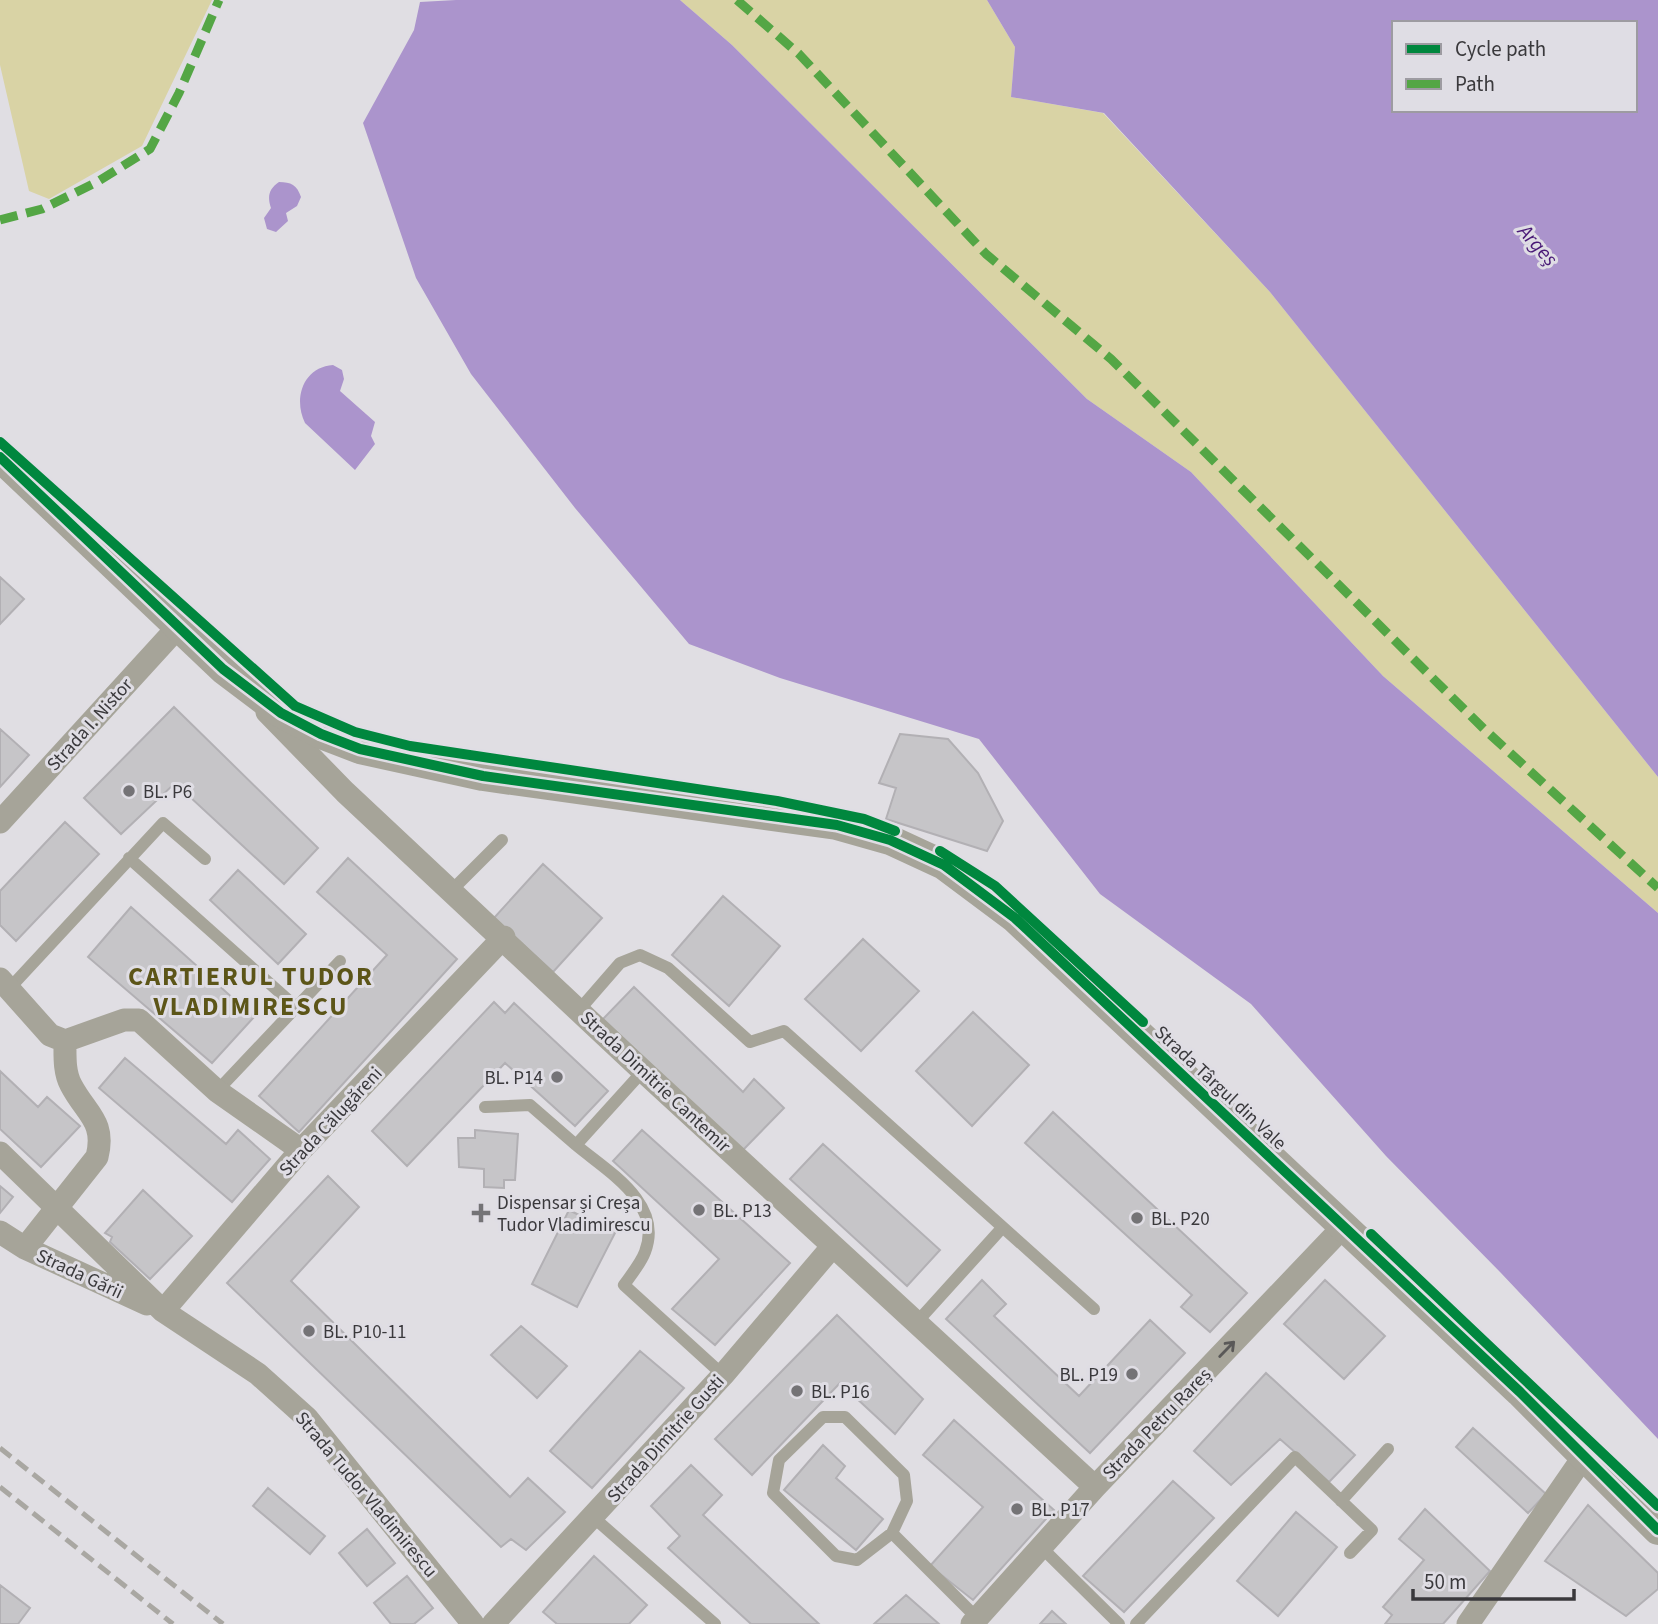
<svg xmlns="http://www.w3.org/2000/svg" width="1658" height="1624" viewBox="0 0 1658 1624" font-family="'Source Sans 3',sans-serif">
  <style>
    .green { fill: #d9d3a5 }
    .water { fill: #ab94cc; fill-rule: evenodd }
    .building { fill: #c6c5c8; stroke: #b2b0b4; stroke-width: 2 }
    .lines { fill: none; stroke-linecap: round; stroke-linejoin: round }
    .service { stroke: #a6a499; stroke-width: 12 }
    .minor { stroke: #a6a499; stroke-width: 23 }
    .tertiary { stroke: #a6a499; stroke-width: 30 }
    .rail { stroke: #a9a7a2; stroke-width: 5; stroke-dasharray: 14 7; stroke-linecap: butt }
    .quiet { stroke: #54a645; stroke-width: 9; stroke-dasharray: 18 9; stroke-linecap: butt }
    .cycleway-casing { stroke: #dfdde4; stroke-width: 15 }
    .cycleway { stroke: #00873e; stroke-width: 10 }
    .oneway { stroke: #5a5958 }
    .poi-dot { fill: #747376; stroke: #dfdde4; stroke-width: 2.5 }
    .labels { text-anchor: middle; stroke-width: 6; stroke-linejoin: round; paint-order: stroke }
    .street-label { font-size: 19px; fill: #3a393c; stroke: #dfdde4 }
    .poi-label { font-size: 19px; fill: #3a393c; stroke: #dfdde4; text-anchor: start }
    .water-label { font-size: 21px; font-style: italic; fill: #481876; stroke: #dfdde4 }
    .district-label { font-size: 26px; font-weight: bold; letter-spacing: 2px; fill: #5c5518; stroke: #dfdde4 }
  </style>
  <rect width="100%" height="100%" fill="#e0dee3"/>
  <path class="green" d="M0,0h212l-70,146 -93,53 -20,-8 -29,-126z
    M680,0h307l28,47 -4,50 92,16 167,179 388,485v136l-275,-237 -192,-204 -104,-73 -355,-354z"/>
  <path class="water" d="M456,0h224l52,45 355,354 104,73 192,204 275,237v526l-157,-166 -115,-117 -135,-152 -151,-110 -121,-155 -199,-61 -91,-34 -114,-136 -104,-134 -55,-96 -53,-155 51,-93 6,-28z
    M987,0h671v777l-388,-485 -166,-179 -93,-16 4,-50zM1394,23h241v87h-241z
    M279,182c12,0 18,3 22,15l-4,9 -11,7 2,8 -12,11 -9,-3 -3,-11 7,-10c-4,-12 -2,-19 8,-26z
    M333,365l9,5 2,9 -4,12 35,31 -4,14 4,8 -20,26 -50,-47c-12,-24 -2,-56 28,-58z"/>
  <path class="building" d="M0,577l24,22 -24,25z
    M174,707l144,141 -34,36 -109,-101 -54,51 -37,-36z
    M0,729l29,26 -29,32z
    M900,734l48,5 30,34 25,48 -16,30 -101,-32 10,-31 -17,-5z
    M65,822l34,32 -83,87 -16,-16v-34z
    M348,858l109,101 -158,173 -40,-36 128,-141 -70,-63z
    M543,864l59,54 -49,54 -59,-54z
    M238,870l68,64 -28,30 -68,-64z
    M723,896l57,50 -51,60 -57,-51z
    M131,907l123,110 -42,46 -124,-106z
    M863,939l56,52 -58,60 -56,-52z
    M634,987l109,105 11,-13 30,29 -42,43 -139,-132z
    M494,1002l11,11 9,-10 94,88 -33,35 -70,-63 -98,103 -35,-35z
    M973,1012l56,53 -57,61 -56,-55z
    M125,1058l101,86 12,-14 32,29 -38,43 -133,-114z
    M0,1071l38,36 9,-10 33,29 -39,41 -41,-38z
    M1053,1112l194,181 -37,39 -29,-25 11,-12 -167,-152z
    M475,1130l43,4 -3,46h-11v8l-20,-1v-18l-25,-2 -1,-29h17z
    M642,1130l148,133 -75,82 -43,-36 47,-50 -106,-98z
    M823,1144l117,106 -33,36 -117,-107z
    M328,1176l31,31 -68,74 219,216 18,-19 37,34 -39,38 -15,-11 -10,8 -274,-264z
    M0,1186l13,11 -13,16z
    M143,1190l49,46 -42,43 -40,-37 2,-5 -7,-4z
    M569,1210l46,23 -38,74 -45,-23z
    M982,1280l24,24 -12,12 85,80 71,-76 35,33 -95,100 -144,-134z
    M1325,1280l60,56 -41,43 -60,-55z
    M837,1315l86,84 -28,35 -55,-51 -88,92 -37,-36z
    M521,1326l46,40 -30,32 -46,-43z
    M640,1351l44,37 -92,100 -42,-37z
    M1266,1373l89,82 -26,27 -49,-43 -49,46 -37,-34z
    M954,1420l100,90 -81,90 -43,-34 53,-59 -60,-52z
    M1473,1428l73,66 -18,19 -72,-66z
    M823,1445l22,21 -9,12 47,41 -27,31 -72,-60z
    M691,1465l31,30 -19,20 116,109h-68l-83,-76 12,-12 -29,-30z
    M1173,1481l41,37 -90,94 -41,-36z
    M268,1488l57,48 -15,18 -57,-48z
    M1588,1505l70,68v16l-32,27 -81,-55z
    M1425,1509l65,62 -47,53h-58l7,-9 -9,-8 41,-47 -25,-21z
    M1296,1512l41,35 -59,69 -41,-35z
    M367,1529l28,34 -28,23 -28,-33z
    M594,1556l53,49 -18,19h-72l-14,-12z
    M407,1576l26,32 -19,16h-23l-17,-21z
    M0,1585l30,23 -12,16h-18z
    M906,1595l33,29h-65z
    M1052,1611l14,13h-26z"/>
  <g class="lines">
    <path class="service" d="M129,858l167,149
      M451,891l51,-51
      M8,990l155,-167 42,36
      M580,1009l40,-46 20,-8 28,13 82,74 34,-11 310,278
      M217,1091l123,-130
      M485,1107l45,-2 46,40 67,-74
      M576,1145c31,26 88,58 69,107 -4,11 -14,23 -21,33l99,90
      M917,1322l85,-94
      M823,1417h22l59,58 3,26 -15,32 -35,27 -21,-4 -63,-63 6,-33z
      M1341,1501l47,-52
      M593,1517l122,107
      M892,1533l85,85
      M1041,1547l78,77
      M1136,1624l159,-167 77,73 -22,23"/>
    <path class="minor" d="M267,712l78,80 298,279 452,416
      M0,822l178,-195
      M0,979l50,56 15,6 59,-21h15l78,71 84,59
      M0,1153l163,158 95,63 49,44 166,206
      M0,1232l25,16 122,56
      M25,1248l72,-91c9,-36 -11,-43 -26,-72 -7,-13 -6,-29 -6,-44
      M163,1311l138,-161 203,-213
      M493,1624l230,-249 109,-128
      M972,1624l123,-137 249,-261
      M1468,1624l116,-168"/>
    <path class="tertiary" d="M0,457l223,212 58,44 40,21 39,15 123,27 354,49 53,15 54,25 71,53 505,474 138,138"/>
    <path class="rail" d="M0,1448l223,176
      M0,1487l173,137"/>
    <path class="quiet" d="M737,0l62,54 187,200 125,105 373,370 174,159
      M0,220l42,-11 55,-27 53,-33 29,-56 40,-93"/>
    <defs>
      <path id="cycleway" d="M0,442l295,264 60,26 55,14 367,55 87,18 31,12
        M0,457l223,212 58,44 40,21 39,15 123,27 354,49 53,15 54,25 71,53 505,474 138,138
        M940,851l55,35 148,136
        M1371,1234l287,272"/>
    </defs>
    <use href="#cycleway" class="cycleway-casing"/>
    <use href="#cycleway" class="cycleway"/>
  </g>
  <defs><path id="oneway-shaft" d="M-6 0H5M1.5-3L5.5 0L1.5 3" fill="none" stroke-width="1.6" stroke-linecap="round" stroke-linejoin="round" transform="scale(1.75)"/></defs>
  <use class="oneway" href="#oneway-shaft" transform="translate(1227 1349) rotate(-46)"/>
  <g class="poi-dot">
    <circle cx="129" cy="791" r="7"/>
    <circle cx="557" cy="1077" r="7"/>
    <circle cx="699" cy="1210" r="7"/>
    <path d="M477.5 1202.5h7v7h7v7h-7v7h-7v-7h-7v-7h7z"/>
    <circle cx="1137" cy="1218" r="7"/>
    <circle cx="309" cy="1331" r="7"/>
    <circle cx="1132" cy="1374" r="7"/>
    <circle cx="797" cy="1391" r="7"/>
    <circle cx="1017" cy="1509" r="7"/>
  </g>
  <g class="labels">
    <g class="street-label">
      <text transform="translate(89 724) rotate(-48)" y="7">Strada I. Nistor</text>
      <text transform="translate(656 1081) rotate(43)" y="7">Strada Dimitrie Cantemir</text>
      <text transform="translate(1221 1087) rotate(43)" y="7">Strada Târgul din Vale</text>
      <text transform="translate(330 1121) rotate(-47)" y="7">Strada Călugăreni</text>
      <text transform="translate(80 1273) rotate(25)" y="7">Strada Gării</text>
      <text transform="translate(1156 1423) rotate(-46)" y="7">Strada Petru Rareș</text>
      <text transform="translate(665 1438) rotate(-48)" y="7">Strada Dimitrie Gusti</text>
      <text transform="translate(367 1494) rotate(50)" y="7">Strada Tudor Vladimirescu</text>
    </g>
    <g class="poi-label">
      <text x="143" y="798">BL. P6</text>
      <text x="543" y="1084" text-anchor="end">BL. P14</text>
      <text x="497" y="1209">Dispensar și Creșa<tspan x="497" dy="22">Tudor Vladimirescu</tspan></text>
      <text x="713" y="1217">BL. P13</text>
      <text x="1151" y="1225">BL. P20</text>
      <text x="323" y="1338">BL. P10-11</text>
      <text x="1118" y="1381" text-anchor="end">BL. P19</text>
      <text x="811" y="1398">BL. P16</text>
      <text x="1031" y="1516">BL. P17</text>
    </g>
    <g class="water-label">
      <text transform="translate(1538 245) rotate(48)" y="7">Argeș</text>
    </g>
    <g class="district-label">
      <text x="251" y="985">CARTIERUL TUDOR<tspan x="251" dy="30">VLADIMIRESCU</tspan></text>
    </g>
  </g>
  <rect x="1392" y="21" width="245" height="91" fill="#dfdde4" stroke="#9d9ba1" stroke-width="2"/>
  <rect x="1406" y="44" width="35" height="10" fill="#00873e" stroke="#9d9ba1" stroke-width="2"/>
  <text x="1455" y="56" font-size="21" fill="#3a393c">Cycle path</text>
  <rect x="1406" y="79" width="35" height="10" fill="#54a645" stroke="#9d9ba1" stroke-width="2"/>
  <text x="1455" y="91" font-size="21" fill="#3a393c">Path</text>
  <path d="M1413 1589v10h161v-10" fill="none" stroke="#3a393c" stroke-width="3.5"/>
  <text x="1424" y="1589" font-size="21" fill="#3a393c" stroke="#dfdde4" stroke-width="5" paint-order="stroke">50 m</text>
</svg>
